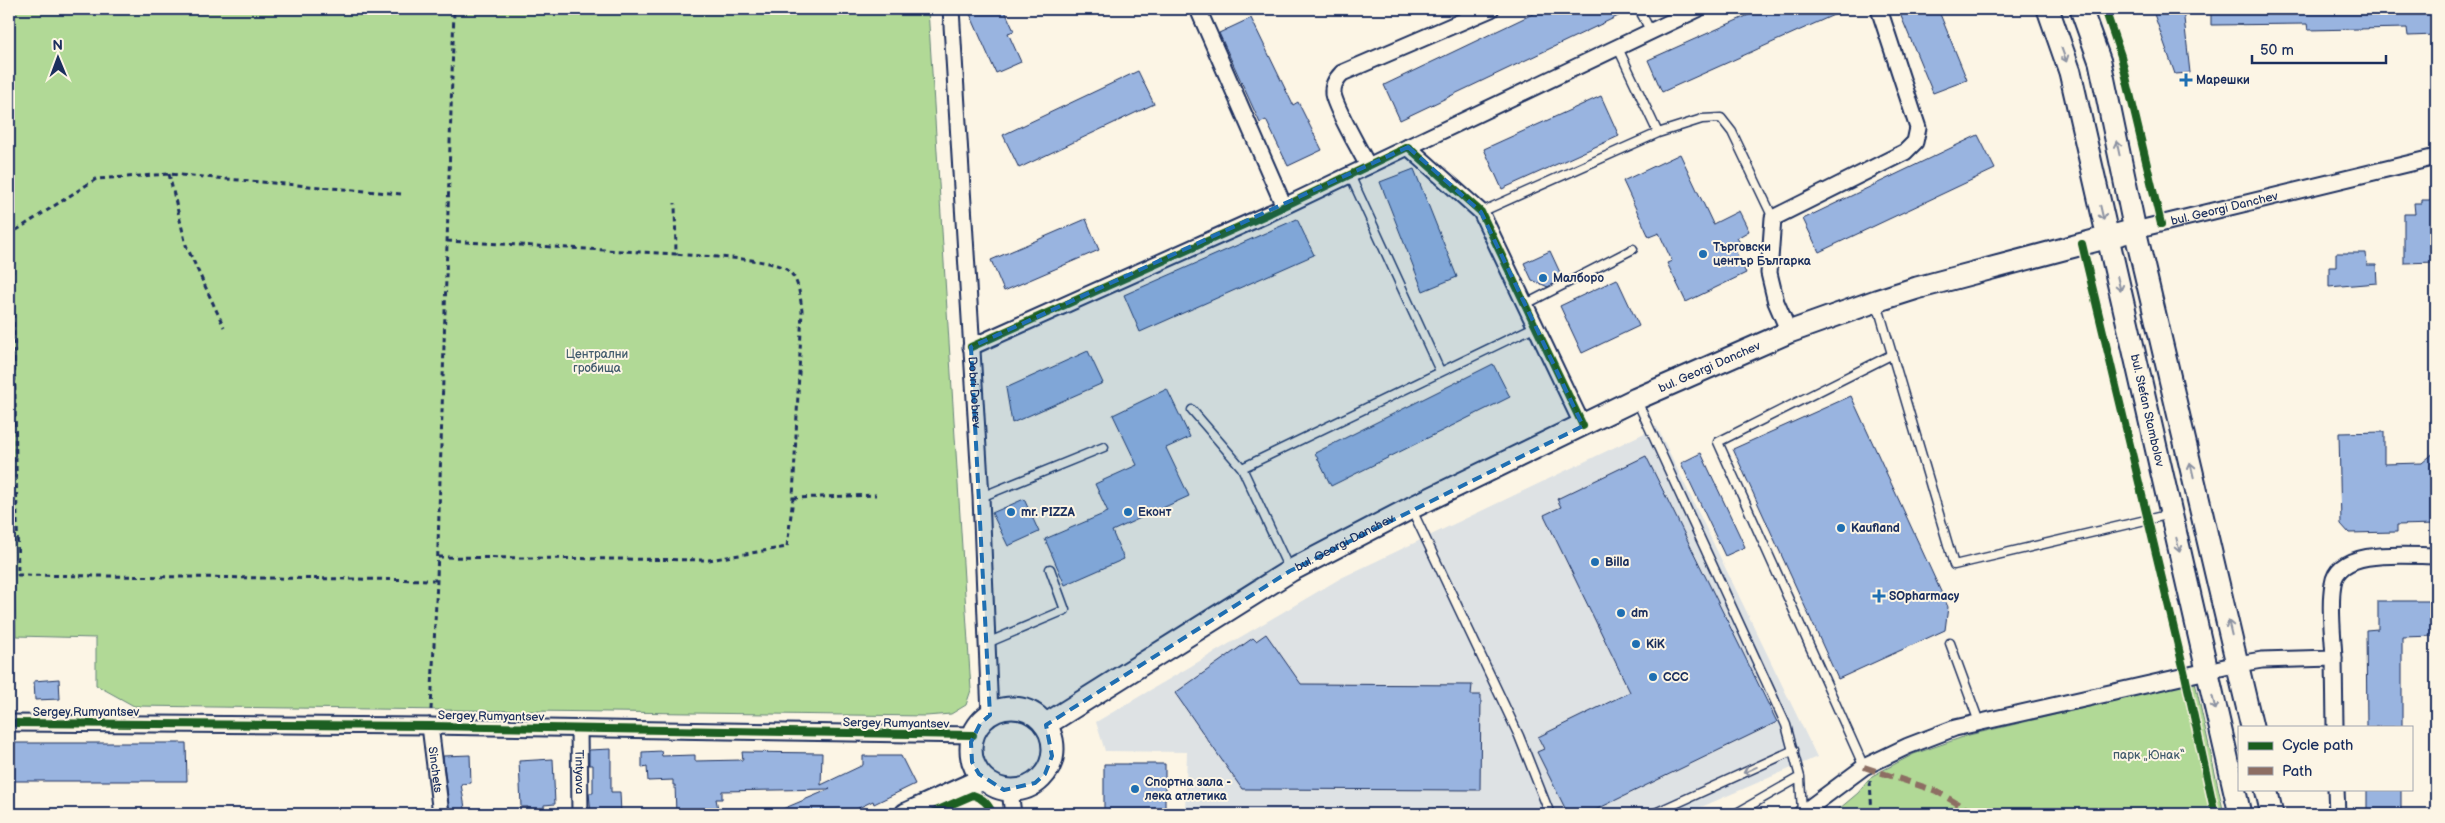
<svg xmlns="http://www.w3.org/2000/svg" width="2445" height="823" viewBox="0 0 2445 823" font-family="'Balsamiq Sans',sans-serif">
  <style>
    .built { fill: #dee2e4 }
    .green { fill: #b1d996; stroke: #66847a }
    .building { fill: #99b4e0; stroke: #1b2f5e }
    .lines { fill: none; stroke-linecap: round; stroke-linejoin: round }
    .lane-casing { stroke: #1b2f5e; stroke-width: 11 }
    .street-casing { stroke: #1b2f5e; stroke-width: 19 }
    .secondary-casing { stroke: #1b2f5e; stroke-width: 25 }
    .path { stroke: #1b2f5e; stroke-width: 3; stroke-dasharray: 5 4; stroke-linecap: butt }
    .lane { stroke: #fcf5e5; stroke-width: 8 }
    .street { stroke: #fcf5e5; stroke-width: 15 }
    .secondary { stroke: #fcf5e5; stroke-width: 21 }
    .quiet { stroke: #8d6e63; stroke-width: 6; stroke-dasharray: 12 6; stroke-linecap: butt }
    .cycleway-casing { stroke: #fcf5e5; stroke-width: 11 }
    .cycleway { stroke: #1b5e20; stroke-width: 8 }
    .oneway { stroke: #8c92a2 }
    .marked { fill: #1f6fb2; fill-opacity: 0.2; stroke: #1f6fb2; stroke-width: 4; stroke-dasharray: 10 6; stroke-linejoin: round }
    .poi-dot { fill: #1f6fb2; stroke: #fcf5e5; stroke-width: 2 }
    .labels { text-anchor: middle; stroke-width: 4; stroke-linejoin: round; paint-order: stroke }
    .poi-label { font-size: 12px; font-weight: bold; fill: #1b2f5e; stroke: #fcf5e5; text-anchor: start }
    .street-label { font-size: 12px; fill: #1b2f5e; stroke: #fcf5e5 }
    .park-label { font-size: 12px; fill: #405a6c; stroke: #fcf5e5 }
  </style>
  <rect width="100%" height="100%" fill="#fcf5e5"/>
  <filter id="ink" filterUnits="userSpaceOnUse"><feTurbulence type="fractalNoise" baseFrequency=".02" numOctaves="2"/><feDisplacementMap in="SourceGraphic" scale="10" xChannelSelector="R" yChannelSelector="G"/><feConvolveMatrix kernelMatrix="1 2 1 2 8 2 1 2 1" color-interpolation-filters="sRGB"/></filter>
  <g filter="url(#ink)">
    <path class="built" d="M1657,427l160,330 -132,57 -500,-2 2,-60 -82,-1 -9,-29 245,-144z"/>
    <path class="green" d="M9,9h919l43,681 -5,15 -15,9 -25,2 -792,-10 -38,-21v-47l-80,-2 -7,-334z
      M2195,682l29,132h-391l25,-21 14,-17 42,-22 55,-19z"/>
    <path class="building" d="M983,9h21l10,22 -6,2 13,29 -25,11 -26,-59z
      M1543,9h90l-233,111 -16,-35z
      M1762,9h85l-185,83 -14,-32z
      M1898,9h40l29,71 -34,13z
      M2165,9h18l7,64 -15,1 -21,-60z
      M2211,9h225v26l-28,1 -1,-8 -99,2 -1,-6 -96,1z
      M1251,18l42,87 5,-3 24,48 -34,16 -22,-46 -6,3 -41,-90z
      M1138,71l16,33 -135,64 -16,-33z
      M1601,96l18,40 -117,53 -18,-40z
      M1978,135l17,34 -176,83 -16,-33z
      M1680,154l33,70 26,-13 10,20 -12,7 4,6 -7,4 12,25 -60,29 -19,-39 5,-2 -13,-28 -10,4 -26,-56z
      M1414,169l43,108 -34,14 -43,-109z
      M2422,200h14v62l-32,1v-49h11l-1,-11h8z
      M1086,219l13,31 -95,41 -13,-31z
      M1297,219l17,36 -174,77 -16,-37z
      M1550,251l13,28 -15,8 -16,-7 -8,-17z
      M2336,253h30l1,12h9l1,18 -48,4v-20h7z
      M1617,279l22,47 -57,27 -22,-47z
      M1088,351l15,32 -91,40 -6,-35z
      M1493,364l17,33 -179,89 -16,-33z
      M1167,389l23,48 -24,11 23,48 -77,35 12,28 -59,26 -20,-46 63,-27 -13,-28 42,-19 -24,-50z
      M1851,396l97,211 -3,23 -107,49 -105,-230z
      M2384,432v32l38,-1 14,-12v73l-39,1v7l-48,1 -8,-9 -2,-91z
      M1701,453l44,94 -20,9 -44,-93z
      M1646,456l131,266 -190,92h-19l-31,-62 7,-3 -6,-12 92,-45 -86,-177 17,-8 -4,-8z
      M1024,499l15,33 -31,14 -16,-33z
      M2378,601h58v35l-34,1v90h-35l-1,-97 12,-1z
      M1266,634l35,50 171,1 -1,10h10l-1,95 -238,-1 -67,-96 78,-55 3,3z
      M59,679l1,20 -25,1 -1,-19z
      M9,743h177l1,38h-178z
      M611,749v43h9l1,22h-30l-2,-21h4v-28h-4v-15z
      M661,751l1,5 33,-1v6l48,-1 -1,-8 80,1 -1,32 42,-20v-9h38l14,28 -41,20 -1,-3 -27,13h-75l59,-25 -108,2v8h-6l3,15h-43l-1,-29h-2v-5l-25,1 -1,-14 -5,1v-16z
      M470,755l1,28 -10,1 5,30h-16l-7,-58z
      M553,759l2,45 -11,1v5l-16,1v-4h-7l-2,-46z
      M1104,764h61v50h-61z
      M2367,789h34v25h-34z"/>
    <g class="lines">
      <defs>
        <path id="lane" d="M1639,9l12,23
          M1618,48l40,85
          M1350,175l90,196
          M1481,212l177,-79 44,-14 19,-1 11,14 41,86
          M1877,303l77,262 217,-51
          M1524,305l109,-56
          M1637,401l149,324 14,52 2,35
          M1192,410l50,58
          M981,497l123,-50
          M1412,510l107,226 31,78
          M1289,569l-47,-101 292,-141
          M987,643l78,-33 -15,-41
          M1950,643l29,79
          M1864,767l-146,-325 175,-88
          M1653,814l141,-64
          M1735,814l65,-37"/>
        <g id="street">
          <path id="s1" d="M951,9l30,488 9,218"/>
          <path d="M1198,9l86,197"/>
          <path d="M1408,147l290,-138"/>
          <path d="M1368,166c-8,-16 -32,-56 -35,-72 -1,-9 3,-15 9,-21l149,-64"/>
          <path id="s2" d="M2135,230l301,-73"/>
          <path d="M1789,332l-13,-30 -7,-29 4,-55 132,-66 10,-10 3,-14 -39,-119"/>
          <path d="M971,347l299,-134 138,-66 73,65 102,214"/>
          <path d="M2334,658l1,69"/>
          <path d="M9,723l421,3 543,9"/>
          <path id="s3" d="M430,726l11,88"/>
          <path id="s4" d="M579,728l1,86"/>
          <path d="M2336,789l1,25"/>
          <path d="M1010,791l3,23"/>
          <path d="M1801,814l63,-47 44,-21 47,-18 283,-64 24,-4 72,-2c-1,-23 -5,-52 -1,-74 5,-37 76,-28 103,-28"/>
        </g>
        <g id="secondary">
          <path id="s5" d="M2048,9l22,63 170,742"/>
          <path d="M2081,9l19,53 35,168 117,497"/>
          <circle cx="1012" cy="749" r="41"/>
          <path id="s6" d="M1045,725l245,-154 121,-63 225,-109 153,-67 87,-31 41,-13 218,-58"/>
          <path d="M2266,789l6,25"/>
          <path d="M906,814l77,-35"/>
        </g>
      </defs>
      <use href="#lane" class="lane-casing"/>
      <use href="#street" class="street-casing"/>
      <use href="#secondary" class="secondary-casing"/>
      <path class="path" d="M169,174l17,71 38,82
        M401,194l-232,-20 -73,5 -84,54 6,342 419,5
        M447,241l229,13 -1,-51
        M793,498l83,-3
        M438,557l271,3 78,-13 6,-49 9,-188c-2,-14 -3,-33 -16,-41 -21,-12 -84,-12 -110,-15
        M431,710l6,-130 17,-571
        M1870,781l2,33"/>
      <use href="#lane" class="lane"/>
      <use href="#street" class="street"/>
      <use href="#secondary" class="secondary"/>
      <path class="quiet" d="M1864,767l72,24 39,23"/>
      <defs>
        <path id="cycleway" d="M2105,9l16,47 40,168
          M2082,244l103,431 30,139
          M971,347l299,-134 138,-66 73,65 102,214
          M9,723l421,3 543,9
          M929,814l44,-19c10,3 15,9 20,19"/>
      </defs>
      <use href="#cycleway" class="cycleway-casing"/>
      <use href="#cycleway" class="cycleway"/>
    </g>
    <defs><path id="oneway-shaft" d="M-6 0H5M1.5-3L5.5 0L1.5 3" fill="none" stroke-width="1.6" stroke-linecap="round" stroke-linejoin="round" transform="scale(1.25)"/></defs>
    <g class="oneway">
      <use href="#oneway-shaft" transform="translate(2064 55) rotate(70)"/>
      <use href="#oneway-shaft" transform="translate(2118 148) rotate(-102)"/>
      <use href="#oneway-shaft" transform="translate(2102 213) rotate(77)"/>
      <use href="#oneway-shaft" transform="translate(2119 284) rotate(77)"/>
      <use href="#oneway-shaft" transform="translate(2192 470) rotate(-103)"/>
      <use href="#oneway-shaft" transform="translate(2178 545) rotate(77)"/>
      <use href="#oneway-shaft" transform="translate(2230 628) rotate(-103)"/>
      <use href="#oneway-shaft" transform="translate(2214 703) rotate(77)"/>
      <use href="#oneway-shaft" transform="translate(1750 770) rotate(156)"/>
    </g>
  </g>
  <path class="marked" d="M1408,147l73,65 102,214 -293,145 -244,154 6,31 -7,18 -10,9 -31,7 -25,-16 -7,-12 -1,-20 9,-18 10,-9 -19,-368z"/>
  <g class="poi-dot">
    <path d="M2183.5 72.5h5v5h5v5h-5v5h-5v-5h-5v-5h5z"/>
    <circle cx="1703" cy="254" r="5"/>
    <circle cx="1543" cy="278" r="5"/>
    <circle cx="1011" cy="512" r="5"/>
    <circle cx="1128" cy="512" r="5"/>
    <circle cx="1841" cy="528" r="5"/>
    <circle cx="1595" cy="562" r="5"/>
    <path d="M1876.5 588.5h5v5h5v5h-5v5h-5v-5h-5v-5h5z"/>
    <circle cx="1621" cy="613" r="5"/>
    <circle cx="1636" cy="644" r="5"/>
    <circle cx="1653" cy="677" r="5"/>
    <circle cx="1135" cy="789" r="5"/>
  </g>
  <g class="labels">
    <g class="poi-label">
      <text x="2196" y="84">Марешки</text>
      <text x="1713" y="251">Търговски<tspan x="1713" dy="14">център Българка</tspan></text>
      <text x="1553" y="282">Малборо</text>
      <text x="1021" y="516">mr. PIZZA</text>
      <text x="1138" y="516">Еконт</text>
      <text x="1851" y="532">Kaufland</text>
      <text x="1605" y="566">Billa</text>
      <text x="1889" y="600">SOpharmacy</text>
      <text x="1631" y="617">dm</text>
      <text x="1646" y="648">KiK</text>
      <text x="1663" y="681">CCC</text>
      <text x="1145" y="786">Спортна зала -<tspan x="1145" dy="14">лека атлетика</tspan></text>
    </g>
    <g class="street-label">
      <text dy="4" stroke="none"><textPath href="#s2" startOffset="92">bul. Georgi Danchev</textPath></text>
      <text dy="4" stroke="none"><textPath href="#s6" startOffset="756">bul. Georgi Danchev</textPath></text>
      <text dy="4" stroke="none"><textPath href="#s1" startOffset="384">Dobri Dobrev</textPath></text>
      <text dy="4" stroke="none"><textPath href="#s5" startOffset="414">bul. Stefan Stambolov</textPath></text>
      <text dy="4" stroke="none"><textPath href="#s6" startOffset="351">bul. Georgi Danchev</textPath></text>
      <text x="86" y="716">Sergey Rumyantsev</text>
      <text transform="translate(491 716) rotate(1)" y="4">Sergey Rumyantsev</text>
      <text transform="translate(896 723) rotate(1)" y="4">Sergey Rumyantsev</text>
      <text dy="4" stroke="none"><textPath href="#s3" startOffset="44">Sinchets</textPath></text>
      <text dy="4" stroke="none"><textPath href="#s4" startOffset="44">Tintyava</textPath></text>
    </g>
    <g class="park-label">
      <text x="597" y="358">Централни<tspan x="597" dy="14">гробища</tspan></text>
      <text x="2149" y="759">парк „Юнак“</text>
    </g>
  </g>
  <rect width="2445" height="823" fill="none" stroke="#fcf5e5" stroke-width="30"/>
  <rect x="15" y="15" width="2415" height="793" fill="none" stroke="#1b2f5e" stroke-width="2" filter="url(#ink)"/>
  <rect x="2238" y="726" width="175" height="65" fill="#fcf5e5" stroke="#a2a6af"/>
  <rect x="2248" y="742" width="25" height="8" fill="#1b5e20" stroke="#a2a6af"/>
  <text x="2282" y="750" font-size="15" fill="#1b2f5e">Cycle path</text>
  <rect x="2248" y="767" width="25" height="8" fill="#8d6e63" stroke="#a2a6af"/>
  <text x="2282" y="776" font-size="15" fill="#1b2f5e">Path</text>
  <g transform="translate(58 58) rotate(359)" stroke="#fcf5e5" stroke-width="4" paint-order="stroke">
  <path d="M0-4L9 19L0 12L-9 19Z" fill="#1b2f5e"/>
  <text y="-8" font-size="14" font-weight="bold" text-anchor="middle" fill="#1b2f5e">N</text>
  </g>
  <path d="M2252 55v8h134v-8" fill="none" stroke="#1b2f5e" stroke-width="2.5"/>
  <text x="2260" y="55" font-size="15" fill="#1b2f5e" stroke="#fcf5e5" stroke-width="4" paint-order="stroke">50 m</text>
</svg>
